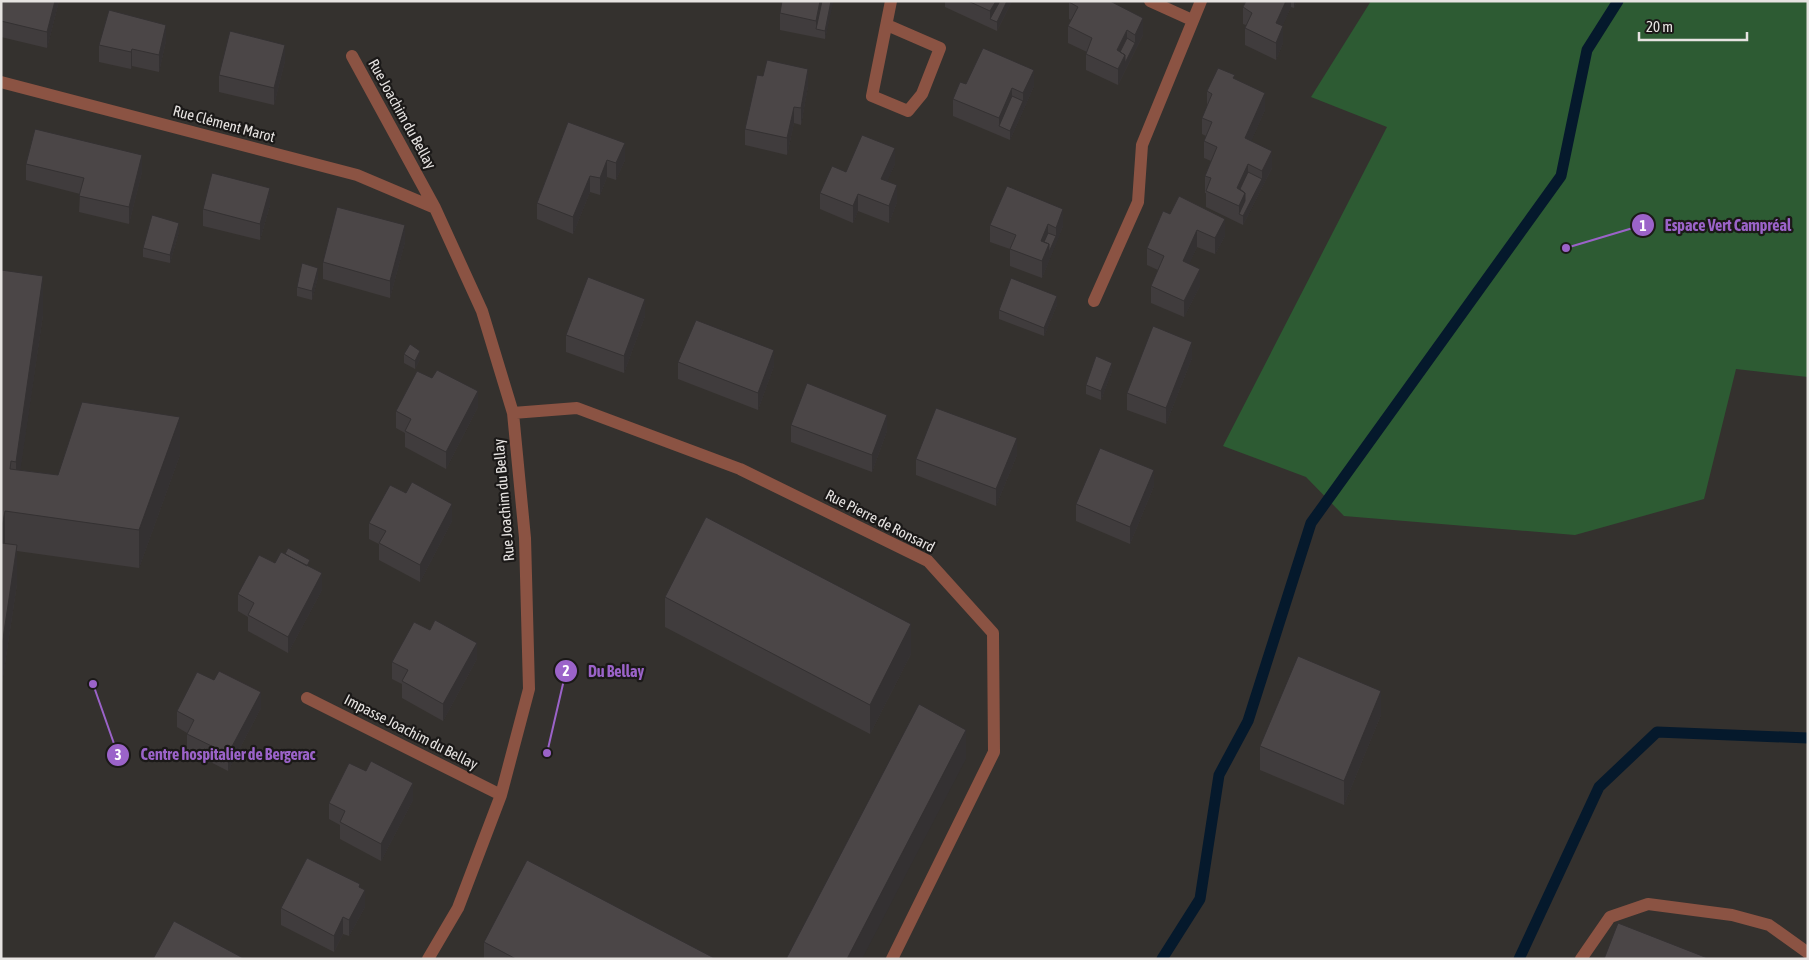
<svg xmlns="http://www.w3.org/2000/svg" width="1809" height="960" viewBox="0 0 1809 960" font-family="'Asap Condensed',sans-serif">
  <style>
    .green { fill: #2d5b33 }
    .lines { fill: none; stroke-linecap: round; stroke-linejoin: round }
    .stream { stroke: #05192c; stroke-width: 11 }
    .minor { stroke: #8b5343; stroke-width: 12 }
    .wall { fill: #403c3d }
    .shaded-wall { fill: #343132 }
    .building { fill: #4b4647; stroke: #343132 }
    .labels { text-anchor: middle; stroke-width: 4.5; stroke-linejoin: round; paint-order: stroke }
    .street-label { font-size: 15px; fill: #e6e3e1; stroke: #1b1918 }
    .leader { fill: none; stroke: #9b63c9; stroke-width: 2 }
    .callout-dot { fill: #9b63c9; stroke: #1b1918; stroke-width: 2 }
    .mark-label { font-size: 15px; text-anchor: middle; font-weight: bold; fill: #fff }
    .callout-label { font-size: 16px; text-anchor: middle; font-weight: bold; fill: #9b63c9; stroke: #1b1918; stroke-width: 4.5; stroke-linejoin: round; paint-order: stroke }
  </style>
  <rect width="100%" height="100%" fill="#34312e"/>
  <path class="green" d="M1371,1h437v376l-72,-8 -32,130 -129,36 -231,-19 -38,-39 -83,-31 164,-319 -76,-30z"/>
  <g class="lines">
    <path class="stream" d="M1162,959l38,-60 19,-124 29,-54 63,-198 250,-347 26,-126 31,-49
      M1519,959l80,-172 58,-55 151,6"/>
    <path class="minor" d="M1150,1l42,19
      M887,25l53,23 -18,46 -14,17 -36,-15 19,-95
      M352,56l83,152 47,103 31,102 12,125 4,151 -28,106 -43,113 -30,51
      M1,82l356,93 78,33
      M1094,301l44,-99 4,-57 59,-144
      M513,413l64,-5 163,61 188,92 65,72 1,119 -102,207
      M307,698l194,97
      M1581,959l29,-42 38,-13 84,11 37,10 39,28"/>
  </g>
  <path class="wall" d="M1,1h58l-12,47 -46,-11z
    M833,1l-8,38 -45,-9v-17z
    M945,1h67l-15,30 -52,-24z
    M1246,1h51l-3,7 -3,-1 -9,19 1,17 -7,17 -31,-15v-17l1,-3 -3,-1v-17z
    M1069,2l74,33 -25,50 -32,-15v-16l1,-2 -19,-9v-17l3,-6 -2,-1z
    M166,41l-7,31 -27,-6 -1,3 -32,-7v-17z
    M285,61l-11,44 -55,-13v-17z
    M1235,79l30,31 -14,31 21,27 -29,57 -37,-18v-14h-1v-17l6,-15 -7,-3v-17l2,-5 -4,-2v-16l5,-12v-15z
    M966,84l68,2 -24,54 -57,-24v-17z
    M808,86l-7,39 -7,-2 -7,32 -42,-10v-16z
    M568,122l57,38 -9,20 -9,-3 -7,18 -10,-3 -17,42 -36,-15v-16z
    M26,164l116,8 -13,52 -50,-12 1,-18 -54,-14z
    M895,164l-8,17 10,21 -8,21 -31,-12 -5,12 -33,-14v-16z
    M1007,186l56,40 -21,52 -32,-12v-17l-20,-7v-17z
    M270,205l-10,35 -57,-14v-17z
    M1163,211l62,25 -10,18 -18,-7 -8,17 11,22 -16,31 -33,-14v-17l7,-16 -11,-5v-17z
    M179,232l-9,31 -27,-6v-9z
    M405,242l-15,56 -67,-19v-17z
    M1,270l42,45 -23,155 38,5 122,-20 -41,113 -122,-17v33l-16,106z
    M318,277l-6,23 -15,-4v-9z
    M1057,305l-13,31 -45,-17v-9z
    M645,316l-21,57 -58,-21v-17z
    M404,354l16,5 -5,10 -11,-6z
    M1192,358l-26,66 -39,-14v-17z
    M678,362l96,4 -16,44 -80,-31z
    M1112,371l-11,29 -15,-6v-9z
    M478,407l-32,62 -41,-22v-14l-9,-5v-17z
    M791,425l96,6 -15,41 -81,-30z
    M1017,455l-21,51 -80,-31v-16z
    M1154,486l-24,58 -54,-23v-17z
    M406,493l46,28 -32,61 -41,-22v-16l-10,-5v-16z
    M310,567l12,23 -34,63 -40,-22v-14l-10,-6v-17z
    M665,597l246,57 -41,80 -205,-107z
    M477,659l-34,62 -41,-23v-14l-10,-5v-17z
    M261,708l-33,63 -41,-21v-17l-10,-6v-16z
    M1381,715l-37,90 -84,-35v-24z
    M413,800l-32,61 -41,-22v-14l-11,-6v-16z
    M360,887l5,20 -16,29 -6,-2 -9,18 -53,-27v-17z
    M484,942l232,17h-232z"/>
  <path class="shaded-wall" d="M55,1h4l-12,47v-16z
    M820,1h3l-7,28v-8z
    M831,1h2v3l-8,35v-8z
    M996,1h9l-15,18v-8z
    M1007,1h5l-15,30v-9z
    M1286,1h5v6l-15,33v-17z
    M1294,1h3l-3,7z
    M1143,18v17l-18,36v-8l10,-20v-8z
    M166,25v16l-7,31v-17z
    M1283,26v17l-7,17v-17z
    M1127,30v17l-7,13 -3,-10z
    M285,45v16l-11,44v-17z
    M132,49v17l-1,3v-17z
    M1125,55v16l-7,14v-16z
    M808,69v17l-7,39v-17z
    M1034,70v16l-24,54v-9l13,-30v-8z
    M1012,88v17l-13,21v-8z
    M1265,93v17l-20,45v-17z
    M794,107v16l-7,32v-17z
    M625,143v17l-9,20v-17z
    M895,148v16l-14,31v-16z
    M1272,151v17l-29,57v-9l19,-37v-8z
    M142,155v17l-13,52v-17z
    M607,160v17l-7,18v-17z
    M1248,164v16l-8,18 -3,-10z
    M590,176v16l-17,42v-17z
    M897,185v17l-8,21v-17z
    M270,188v17l-10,35v-16z
    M1245,193v16l-6,5v8v-16z
    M858,194v17l-5,12v-17z
    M1063,209v17l-7,18v-16z
    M1225,219v17l-10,18v-16z
    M179,223v9l-9,31v-8z
    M1048,224v17l-4,9 -3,-9z
    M405,225v17l-15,56v-17z
    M1197,230v17l-14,31v-17z
    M1056,236v8l-14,34v-17l7,-17z
    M318,268v9l-6,23v-9z
    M1200,269v17l-16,31v-16z
    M43,276v39l-27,185v-38z
    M1057,296v9l-13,31v-8z
    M645,299v17l-21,57v-17z
    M1192,342v16l-26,66v-16z
    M774,350v16l-16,44v-17z
    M420,351v8l-5,10v-8z
    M1112,363v8l-11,29v-9z
    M478,391v16l-32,62v-17z
    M887,415v16l-15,41v-17z
    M180,417v38l-41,113v-38z
    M1017,438v17l-21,51v-17z
    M1154,470v16l-24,58v-17z
    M452,504v17l-32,61v-17z
    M5,511v38l-4,21v-38z
    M17,545v39l-16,106v-38z
    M322,573v17l-34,63v-16z
    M911,624v30l-41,80v-29z
    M477,643v16l-34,62v-17z
    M1381,691v24l-37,90v-24z
    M261,692v16l-33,63v-17z
    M966,730v29l-104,200h-15z
    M413,783v17l-32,61v-17z
    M360,884v15l5,-9v17l-16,29v-16z
    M343,917v17l-9,18v-16z"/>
  <path class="building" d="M1,1h54l-8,31 -46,-11z
    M782,1h38l-4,20 -36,-8z
    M822,1h9l-6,30 -9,-2z
    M968,1h28l-6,10z
    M1000,1h7l-10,21 -7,-3z
    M1069,1h41l33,17 -8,17 -8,-5 -10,20 8,5 -7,14 -32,-15 6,-16 -24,-12 10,-19 -9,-5z
    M1246,1h40l-10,22 7,3 -7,17 -31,-15 7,-15 -9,-6z
    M109,10l57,15 -7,30 -27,-6 -1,3 -32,-7z
    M230,31l55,14 -11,43 -55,-13z
    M1127,38l8,5 -10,20v-8l-5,-3z
    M983,48l51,22 -11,23 -11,-5 -13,30 -46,-19 7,-17 6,2z
    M767,60l41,9 -7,39 -7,-1 -7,31 -42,-9 12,-54 6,1z
    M1218,68l17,7 -2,3 32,15 -20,45 27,13 -10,20 -14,-7 -11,24 8,5 -6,13 -33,-15 5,-13 -6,-2 12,-29 -13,-6 8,-19 -10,-4 10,-24 -5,-3z
    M1012,96l11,5 -13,30 -11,-5z
    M568,122l57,21 -9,20 -9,-3 -7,18 -10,-2 -17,41 -36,-14z
    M35,129l107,26 -13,52 -50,-11 5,-18 -58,-14z
    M862,135l33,13 -14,31 16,6 -8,21 -31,-12 -5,12 -33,-13 12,-27 14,6z
    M1248,172l14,7 -19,37 -4,-2 6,-13v-8l-5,-4z
    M212,173l58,15 -10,36 -57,-15z
    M1007,186l56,23 -7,19 -8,-4 -7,17 8,3 -7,17 -32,-12 6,-14 -26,-10z
    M1179,196l46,23 -10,19 -18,-8 -14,31 17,8 -16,32 -33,-15 13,-30 -17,-8 16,-37 7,3z
    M337,207l68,18 -15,56 -67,-19z
    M152,215l27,8 -9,32 -27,-7z
    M1048,233l8,3 -7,16v-8l-5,-2z
    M302,263l16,5 -6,23 -15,-4z
    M1,270l42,6 -27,186 -5,-1 -1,8 48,6 24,-73 98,15 -41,113 -134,-19 -4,21z
    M588,277l57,22 -21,57 -58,-21z
    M1011,278l46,18 -13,32 -45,-18z
    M696,320l78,30 -16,43 -80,-31z
    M1153,326l39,16 -26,66 -39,-15z
    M410,344l10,7 -5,10 -11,-7z
    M1096,356l16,7 -11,28 -15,-6z
    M437,370l41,21 -32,61 -41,-21 6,-12 -15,-8 21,-40 15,7z
    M807,383l80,32 -15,40 -81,-30z
    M936,408l81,30 -21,51 -80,-30z
    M1100,448l54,22 -24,57 -54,-23z
    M412,482l40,22 -32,61 -41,-22 7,-12 -17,-8 21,-38 16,8z
    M706,517l205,107 -41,81 -205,-108z
    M1,543l16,2 -16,107z
    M288,548l22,12 -3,6 -22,-12z
    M281,552l41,21 -34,64 -40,-22 6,-12 -16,-9 21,-39 16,8z
    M435,620l42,23 -34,61 -41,-23 6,-11 -16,-8 22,-40 16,8z
    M1298,656l83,35 -37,90 -84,-35z
    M219,671l42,21 -33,62 -41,-20 7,-14 -17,-9 20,-39 17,8z
    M919,704l47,26 -119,229h-61z
    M371,761l42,22 -32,61 -41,-22 5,-11 -16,-8 20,-40 17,8z
    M307,858l53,26 -1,3 6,3 -16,30 -6,-3 -9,19 -53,-28z
    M527,860l189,99h-200l-32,-17z
    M174,921l71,38h-92z
    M1618,923l92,36h-106z"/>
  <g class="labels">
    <g class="street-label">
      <text transform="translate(402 114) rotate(61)" y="5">Rue Joachim du Bellay</text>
      <text transform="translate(224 124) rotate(15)" y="5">Rue Clément Marot</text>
      <text transform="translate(504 500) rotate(-95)" y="5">Rue Joachim du Bellay</text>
      <text transform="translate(880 521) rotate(27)" y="5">Rue Pierre de Ronsard</text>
      <text transform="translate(411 732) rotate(27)" y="5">Impasse Joachim du Bellay</text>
    </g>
  </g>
  <path class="leader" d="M1566 248L1643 225M547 753L566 671M93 684L118 755"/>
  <g class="callout-dot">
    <circle cx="1566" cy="248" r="5"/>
    <circle cx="547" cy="753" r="5"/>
    <circle cx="93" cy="684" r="5"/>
    <circle cx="1643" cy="225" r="12"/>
    <circle cx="566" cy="671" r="12"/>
    <circle cx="118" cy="755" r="12"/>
  </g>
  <g class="mark-label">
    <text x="1643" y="231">1</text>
    <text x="566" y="676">2</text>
    <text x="118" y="760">3</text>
  </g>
  <g class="callout-label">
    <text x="1728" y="231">Espace Vert Campréal</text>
    <text x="616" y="677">Du Bellay</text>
    <text x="228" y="760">Centre hospitalier de Bergerac</text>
  </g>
  <rect width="1809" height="960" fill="none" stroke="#e6e3e1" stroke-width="5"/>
  <path d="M1639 32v8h108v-8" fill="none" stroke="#e6e3e1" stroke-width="2.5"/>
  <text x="1646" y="32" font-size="15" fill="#e6e3e1" stroke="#1b1918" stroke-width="4" paint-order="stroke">20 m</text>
</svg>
